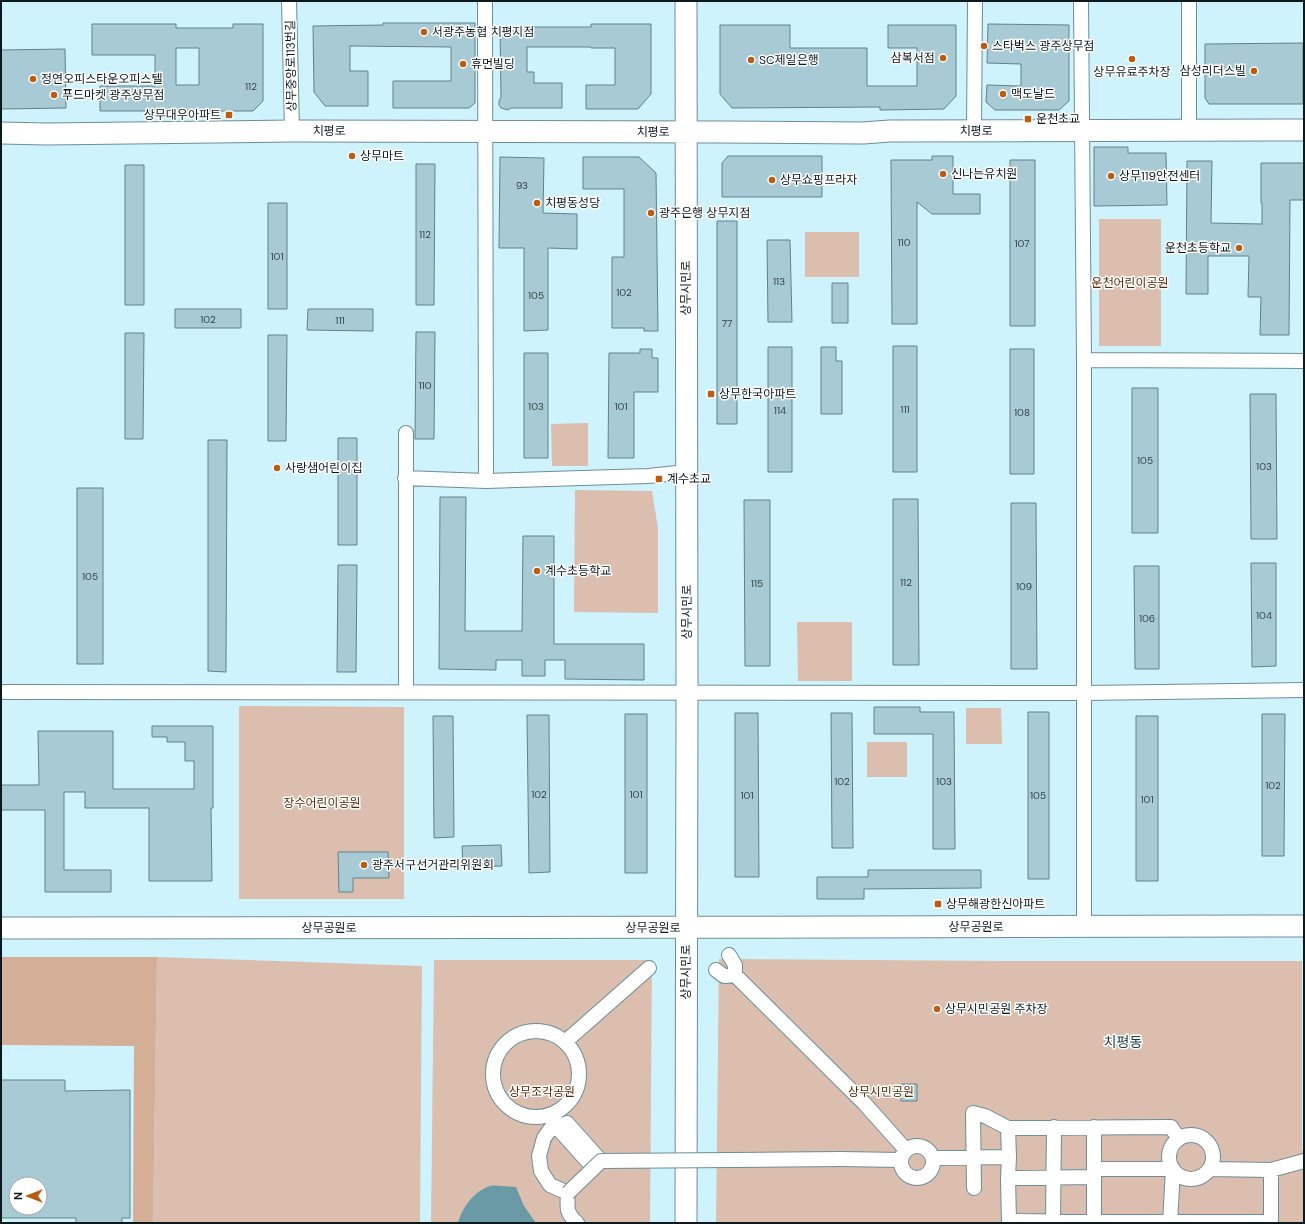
<svg xmlns="http://www.w3.org/2000/svg" width="1305" height="1224" viewBox="0 0 1305 1224" font-family="'DM Sans','Noto Sans KR',sans-serif">
  <style>
    .green { fill: #dcbeae }
    .forest { fill: #d5ae98 }
    .water { fill: #6a9aa6 }
    .building { fill: #a7cad4; stroke: #60828b; fill-rule: evenodd }
    .lines { fill: none; stroke-linecap: round; stroke-linejoin: round }
    .street-casing { stroke: #6c8e97; stroke-width: 16 }
    .secondary-casing { stroke: #6c8e97; stroke-width: 23 }
    .street { stroke: #fff; stroke-width: 14 }
    .secondary { stroke: #fff; stroke-width: 21 }
    .street-bridge-casing { stroke: #6c8e97; stroke-width: 16; stroke-linecap: butt }
    .street-bridge { stroke: #fff; stroke-width: 14 }
    .poi-dot { fill: #bb5c13; stroke: #fff; stroke-width: 1.5 }
    .labels { text-anchor: middle; stroke-width: 3; stroke-linejoin: round; paint-order: stroke }
    .number-label { font-size: 10px; fill: #32444a }
    .poi-label { font-size: 12px; fill: #0b181c; stroke: #fff; text-anchor: start }
    .street-label { font-size: 12px; fill: #0b181c; stroke: #fff }
    .park-label { font-size: 12px; fill: #5b2a07; stroke: #fff }
    .quarter-label { font-size: 14px; fill: #193a42; stroke: #fff }
  </style>
  <rect width="100%" height="100%" fill="#cef3fd"/>
  <path class="green" d="M1099,219h62v127h-62z
    M805,232h54v45h-54z
    M588,423v43h-36l-1,-42z
    M575,490l77,1 6,37v85l-84,-1z
    M797,622h55v59h-54z
    M239,706l165,1v192h-165z
    M966,708h35l1,36h-36z
    M867,742h40v35h-40z
    M157,957l265,9 -2,257h-267z
    M719,959l283,2h300v189h2v73h-588z
    M434,960h218l-2,263h-219z"/>
  <path class="forest" d="M1,957h156l-4,266h-20l1,-177 -133,-1z"/>
  <path class="water" d="M503,1186l13,1 8,19 12,17h-78c4,-15 16,-32 32,-37 4,-1 9,0 13,0z"/>
  <path class="building" d="M383,23h92v80l-6,5h-76v-27h58v-34l-101,-1v25h18v35h-43l-11,-14 -1,-66 70,-1z
    M92,24h84v4h57v-4h30v77l-10,10h-153v-25h55v-31h-63zM176,48h23v37h-23z
    M591,24h60v70l-13,15h-52v-24h29v-37h-24v-1h-64v25h7v11h28v25h-51l-3,2 -7,-2 -2,-3v-4l2,-4 -1,-70h91z
    M988,24l81,1v76l-10,9h-64l-9,-8 1,-17 34,1v-22l-34,-1z
    M720,25h70v23h77v38h50v-38h-29v-23h68v71l-12,13 -64,1v-3l-148,1 -12,-14z
    M1303,43v61h-94l-4,-6v-54z
    M65,49l1,59 -65,1v-59z
    M1094,147h34v6h38l1,52 -73,1z
    M728,156h94v41h-100v-34z
    M932,156h21v38h27v20h-48l-15,-12v122h-25l-1,-164h41z
    M500,157l44,1 -1,55 34,1v35l-29,-1v82l-24,1v-83h-25z
    M583,157h56l17,16 2,158h-14v-3h-32v-71h12v-68h-41z
    M1010,160h25v166h-25z
    M1187,161h25l-1,62 51,1v-21h-1v-40h43v37h-14l-1,135h-29l1,-38h-13l1,-41h-41v38h-22z
    M416,164h19l-1,141h-18z
    M125,165h19v140h-19z
    M268,203h19v106h-19z
    M717,221h20v203h-20z
    M767,240h23l2,82h-24z
    M832,283h16v40h-16z
    M175,309h66v19h-66z
    M308,309h65v22l-66,-1z
    M416,332h19l-1,107h-19z
    M125,333h19l-1,106h-18z
    M268,335h19l-1,106h-18z
    M893,346h24v126h-24z
    M768,347h24v125h-24z
    M821,347h15v14h6v53h-21z
    M640,349h12v9h6v34h-24v66h-26l1,-105h31z
    M1010,349h24v125h-24z
    M524,353h24v105h-24z
    M1132,388h26v145h-26z
    M1250,394h26l1,145h-26z
    M338,438h19v107h-19z
    M208,440h19l-1,232 -18,-1z
    M77,488h26v176h-26z
    M440,497h26l-1,134h57l1,-95h31v108h90v36l-79,-1v-19h-20v16h-23v-16h-26v10l-57,-1z
    M893,499h25l1,166h-26z
    M744,500h26v166h-25z
    M1011,503h25l1,166h-26z
    M1251,563h25v103l-24,1z
    M338,565h19l-1,107h-19z
    M1134,566h25v103h-24z
    M874,707h46v5h34l1,137h-22v-115h-59z
    M1028,712h21v167h-21z
    M735,713h23l1,164h-24z
    M831,713h21l1,135h-21z
    M625,714h22v159h-22z
    M1262,714h23l-1,142h-22z
    M527,715h22l1,157 -21,1z
    M433,716h20l1,121 -20,1z
    M1136,716h22v165h-22z
    M152,726h61v82h-2l1,73h-63v-73h-64v-16h-21v78h47v22h-66v-82h-44v-25h38l-1,-54h75v58h81v-28h-9v-19h-18v-5h-15z
    M501,845l1,21 -39,1 -1,-21z
    M338,852h50l1,26h-36v14h-14z
    M868,870h113v18l-117,1v10h-47v-22h51z
    M1,1080h64v11l65,-1v128h-8v5h-46v-5h-75zM16,1184h24v24h-24z
    M901,1084h16v17h-16z"/>
  <g class="lines">
    <defs>
      <path id="street" d="M289,1l3,130
        M1081,1l3,359v567
        M1189,130v-129
        M974,131l1,-130
        M1084,360l220,1
        M406,433v259
        M405,478l81,3 -1,-480
        M486,481l162,-5 38,-4
        M1,692l1083,1 220,-3
        M729,955l6,10v10
        M716,970l8,6 11,-1 129,128 42,47
        M493 1074a43 43 0 1 1 86 0a43 43 0 1 1-86 0Z
        M565,1042l84,-74
        M555,1117l-1,7 -10,14 -5,18 2,15 9,14 18,8c-1,15 -2,20 9,30
        M554,1124l36,40 4,-3 -30,-34 3,-4 34,38
        M1169 1157a22 22 0 1 1 44 0a22 22 0 1 1-44 0Z
        M901 1162a16 16 0 1 1 32 0a16 16 0 1 1-32 0Z
        M1009,1157l-1,-29 163,-1 8,12
        M933,1158l76,-1 -1,21 86,-1v-50
        M841,1159l59,1
        M1094,1169h79l-3,54
        M1210,1169l61,1 33,-9
        M1008,1178l1,43 85,1v-45
        M974,1188l-1,-75 12,3 23,12
        M1053,1221l1,-94
        M1094,1223v-1h177v-52"/>
      <path id="secondary" d="M686,1l1,691 -1,531
        M1,133l46,1 245,-3 428,1 143,1 27,-2 414,-1
        M1,928c434,0 869,-1 1303,-2"/>
    </defs>
    <use href="#street" class="street-casing"/>
    <use href="#secondary" class="secondary-casing"/>
    <use href="#street" class="street"/>
    <use href="#secondary" class="secondary"/>
    <defs>
      <path id="street-bridge" d="M568,1193l33,-32 240,-2"/>
    </defs>
    <use href="#street-bridge" class="street-bridge-casing"/>
    <use href="#street-bridge" class="street-bridge"/>
  </g>
  <g class="poi-dot">
    <circle cx="424" cy="32" r="4"/>
    <circle cx="984" cy="46" r="4"/>
    <circle cx="943" cy="58" r="4"/>
    <circle cx="1132" cy="59" r="4"/>
    <circle cx="751" cy="60" r="4"/>
    <circle cx="463" cy="64" r="4"/>
    <circle cx="1254" cy="71" r="4"/>
    <circle cx="33" cy="79" r="4"/>
    <circle cx="1003" cy="94" r="4"/>
    <circle cx="54" cy="95" r="4"/>
    <rect x="225" y="111" width="8" height="8" rx="2"/>
    <rect x="1024" y="115" width="8" height="8" rx="2"/>
    <circle cx="352" cy="156" r="4"/>
    <circle cx="943" cy="174" r="4"/>
    <circle cx="1111" cy="176" r="4"/>
    <circle cx="772" cy="180" r="4"/>
    <circle cx="537" cy="203" r="4"/>
    <circle cx="651" cy="213" r="4"/>
    <circle cx="1239" cy="248" r="4"/>
    <rect x="707" y="390" width="8" height="8" rx="2"/>
    <circle cx="277" cy="468" r="4"/>
    <rect x="655" y="475" width="8" height="8" rx="2"/>
    <circle cx="537" cy="571" r="4"/>
    <circle cx="364" cy="865" r="4"/>
    <rect x="934" y="900" width="8" height="8" rx="2"/>
    <circle cx="937" cy="1009" r="4"/>
  </g>
  <g class="labels">
    <g class="number-label">
      <text x="251" y="90">112</text>
      <text x="522" y="189">93</text>
      <text x="425" y="238">112</text>
      <text x="904" y="246">110</text>
      <text x="1022" y="247">107</text>
      <text x="277" y="260">101</text>
      <text x="779" y="285">113</text>
      <text x="624" y="296">102</text>
      <text x="536" y="299">105</text>
      <text x="208" y="323">102</text>
      <text x="340" y="324">111</text>
      <text x="727" y="327">77</text>
      <text x="425" y="389">110</text>
      <text x="536" y="410">103</text>
      <text x="621" y="410">101</text>
      <text x="905" y="413">111</text>
      <text x="780" y="414">114</text>
      <text x="1022" y="416">108</text>
      <text x="1145" y="464">105</text>
      <text x="1264" y="470">103</text>
      <text x="90" y="580">105</text>
      <text x="906" y="586">112</text>
      <text x="757" y="587">115</text>
      <text x="1024" y="590">109</text>
      <text x="1264" y="619">104</text>
      <text x="1147" y="622">106</text>
      <text x="842" y="785">102</text>
      <text x="944" y="785">103</text>
      <text x="1273" y="789">102</text>
      <text x="539" y="798">102</text>
      <text x="636" y="798">101</text>
      <text x="747" y="799">101</text>
      <text x="1038" y="799">105</text>
      <text x="1147" y="803">101</text>
    </g>
    <g class="poi-label">
      <text x="432" y="36">서광주농협 치평지점</text>
      <text x="992" y="50">스타벅스 광주상무점</text>
      <text x="935" y="62" text-anchor="end">삼복서점</text>
      <text x="759" y="64">SC제일은행</text>
      <text x="471" y="68">휴먼빌딩</text>
      <text x="1246" y="75" text-anchor="end">삼성리더스빌</text>
      <text x="1132" y="76" text-anchor="middle">상무유료주차장</text>
      <text x="41" y="83">정연오피스타운오피스텔</text>
      <text x="1011" y="98">맥도날드</text>
      <text x="62" y="99">푸드마켓 광주상무점</text>
      <text x="221" y="119" text-anchor="end">상무대우아파트</text>
      <text x="1036" y="123">운천초교</text>
      <text x="360" y="160">상무마트</text>
      <text x="951" y="178">신나는유치원</text>
      <text x="1119" y="180">상무119안전센터</text>
      <text x="780" y="184">상무쇼핑프라자</text>
      <text x="545" y="207">치평동성당</text>
      <text x="659" y="217">광주은행 상무지점</text>
      <text x="1231" y="252" text-anchor="end">운천초등학교</text>
      <text x="719" y="398">상무한국아파트</text>
      <text x="285" y="472">사랑샘어린이집</text>
      <text x="667" y="483">계수초교</text>
      <text x="545" y="575">계수초등학교</text>
      <text x="372" y="869">광주서구선거관리위원회</text>
      <text x="946" y="908">상무해광한신아파트</text>
      <text x="945" y="1013">상무시민공원 주차장</text>
    </g>
    <g class="street-label">
      <text transform="translate(291 66) rotate(-91)" y="4">상무중앙로113번길</text>
      <text x="329" y="135">치평로</text>
      <text x="976" y="135">치평로</text>
      <text x="653" y="136">치평로</text>
      <text transform="translate(686 288) rotate(-90)" y="4">상무시민로</text>
      <text transform="translate(687 612) rotate(-90)" y="4">상무시민로</text>
      <text x="976" y="931">상무공원로</text>
      <text x="329" y="932">상무공원로</text>
      <text x="653" y="932">상무공원로</text>
      <text transform="translate(686 972) rotate(-90)" y="4">상무시민로</text>
    </g>
    <g class="park-label">
      <text x="1130" y="287">운천어린이공원</text>
      <text x="322" y="807">장수어린이공원</text>
      <text x="542" y="1096">상무조각공원</text>
      <text x="881" y="1096">상무시민공원</text>
    </g>
    <g class="quarter-label">
      <text x="1123" y="1047">치평동</text>
    </g>
  </g>
  <rect width="1305" height="1224" fill="none" stroke="#0b181c" stroke-width="4"/>
  <g transform="translate(28 1196) rotate(270)"><circle r="19" fill="#ffffff" stroke="#9da3a4"/>
  <path d="M0-3L7 15L0 10L-7 15Z" fill="#bb5c13"/>
  <text y="-6" font-size="11" font-weight="bold" text-anchor="middle" fill="#0b181c">N</text>
  </g>
</svg>
